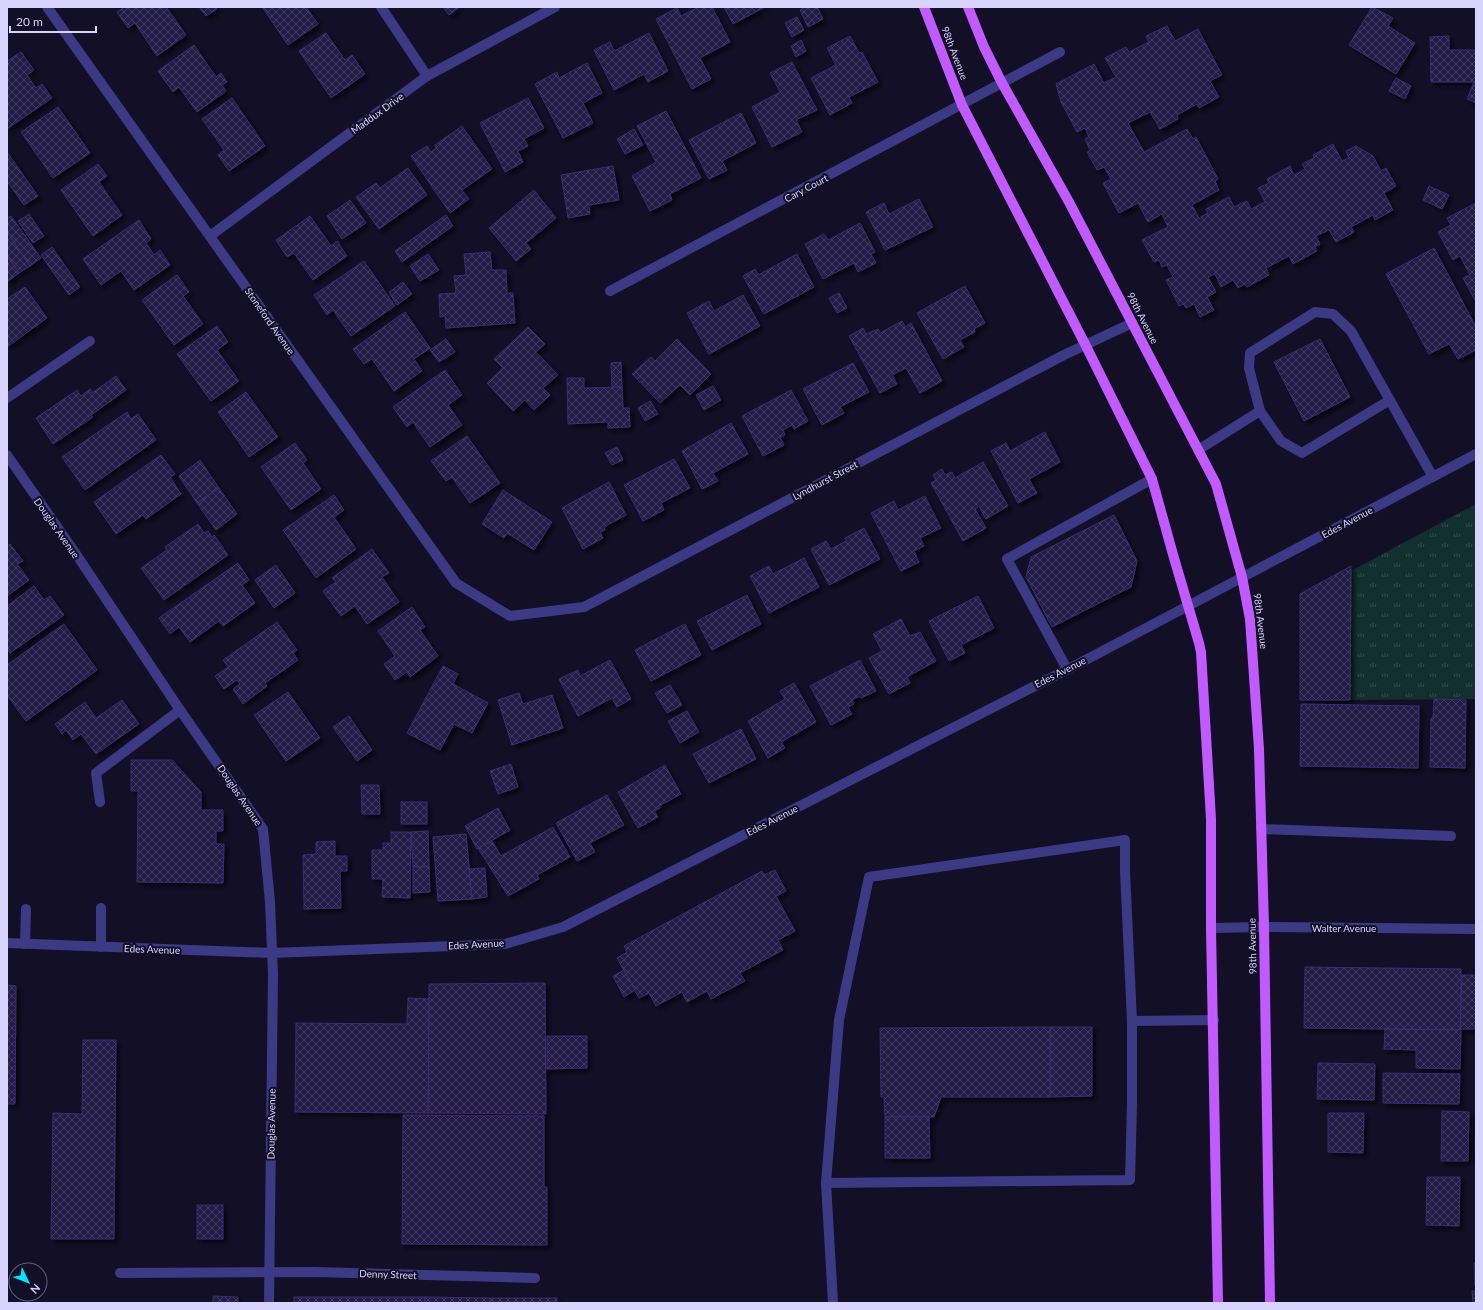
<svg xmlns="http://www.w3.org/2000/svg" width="1483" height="1310" font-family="Lato,sans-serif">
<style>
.grass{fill:url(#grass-tufts)}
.building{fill:url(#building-cross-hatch);stroke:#3b2d73;filter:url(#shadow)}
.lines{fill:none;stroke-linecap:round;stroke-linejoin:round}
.minor{stroke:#3d3a85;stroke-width:10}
.major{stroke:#c25bff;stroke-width:10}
.labels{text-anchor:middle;stroke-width:4;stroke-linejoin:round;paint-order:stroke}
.street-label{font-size:10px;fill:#d9d4ff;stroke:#130f26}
</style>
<defs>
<pattern id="grass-tufts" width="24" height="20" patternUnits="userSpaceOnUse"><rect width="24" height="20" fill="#12302f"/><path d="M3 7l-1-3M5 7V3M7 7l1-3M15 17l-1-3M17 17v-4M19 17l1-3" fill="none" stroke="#344d4e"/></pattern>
<pattern id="building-cross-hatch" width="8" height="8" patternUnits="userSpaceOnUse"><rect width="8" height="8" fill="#241b47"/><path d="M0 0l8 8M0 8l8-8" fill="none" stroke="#433b63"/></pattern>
<filter id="shadow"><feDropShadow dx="3.5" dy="3.5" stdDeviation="2" flood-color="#0009"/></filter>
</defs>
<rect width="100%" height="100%" fill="#130f26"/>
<polygon class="grass" points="1476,504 1476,699 1350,700 1351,571"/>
<g class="building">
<polygon points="124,7 166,7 186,35 157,56 135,23 128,28 117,12"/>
<polygon points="199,7 215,7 217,9 206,16"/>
<polygon points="262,7 306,7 318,24 288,45"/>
<polygon points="443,7 460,7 449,15"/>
<polygon points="699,7 712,7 730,42 700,58 711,79 692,89 656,19 677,8 681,16"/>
<polygon points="724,7 765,7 733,24"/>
<polygon points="805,7 817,7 823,19 808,27 800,10"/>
<polygon points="1372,7 1393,18 1388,26 1415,43 1396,74 1349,45"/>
<polygon points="797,17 804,30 792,37 785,23"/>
<polygon points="1167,26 1175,41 1198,29 1222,75 1210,81 1219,97 1199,108 1197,104 1177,115 1178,119 1160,129 1150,112 1128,123 1144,152 1187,129 1193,139 1196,137 1218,179 1215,181 1219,190 1192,205 1199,218 1208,213 1206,209 1229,197 1234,207 1247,201 1251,209 1265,202 1258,188 1269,183 1267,179 1290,166 1294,175 1305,169 1302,164 1314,158 1313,155 1333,144 1342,161 1349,158 1346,151 1356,146 1373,156 1381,171 1386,168 1396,186 1384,193 1393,210 1375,220 1373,215 1351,227 1354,232 1336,242 1329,230 1316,236 1320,244 1315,247 1317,251 1293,264 1289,256 1266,268 1269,275 1247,287 1245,284 1238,288 1233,280 1221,287 1215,274 1208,277 1216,292 1207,297 1214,310 1200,317 1194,304 1186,308 1184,304 1179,306 1166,280 1173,277 1167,265 1162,267 1159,260 1154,262 1142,240 1168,227 1162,214 1148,222 1138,203 1119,213 1103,183 1111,179 1104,167 1097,170 1087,152 1090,150 1085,139 1089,137 1085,128 1077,132 1061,102 1056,84 1094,64 1104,83 1116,77 1105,58 1126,47 1129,52 1149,42 1146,36"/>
<polygon points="326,33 345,60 352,55 365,74 331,98 299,51"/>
<polygon points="649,33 668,71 648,82 644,74 614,90 594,50 610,42 614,51"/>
<polygon points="850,36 859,53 862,52 878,82 849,97 852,103 830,115 811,78 836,65 827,48"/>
<polygon points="1449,36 1449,50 1476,50 1476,82 1431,82 1430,37"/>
<polygon points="801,40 806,51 796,57 791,46"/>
<polygon points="194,45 216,77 221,73 227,82 222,85 226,91 197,112 179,87 173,92 158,71"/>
<polygon points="21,52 34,70 27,75 36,88 42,84 52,98 7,129 7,61"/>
<polygon points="792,62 817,110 796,120 802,132 772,147 752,107 780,92 770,73"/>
<polygon points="587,63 602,93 583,103 593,123 563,138 535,84 557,72 559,78"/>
<polygon points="1396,78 1411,86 1405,99 1389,91"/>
<polygon points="1474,82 1476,83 1476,103 1467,99"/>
<polygon points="232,98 265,146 229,171 218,155 224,150 202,119"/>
<polygon points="528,98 544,128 524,139 528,146 518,151 523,162 505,172 480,123"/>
<polygon points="58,107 90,153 53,178 21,132"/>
<polygon points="666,111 701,178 670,194 672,200 650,211 632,176 656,162 637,126"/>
<polygon points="741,113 756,143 722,161 727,170 709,179 689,140"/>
<polygon points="462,126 492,169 462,190 469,199 450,213 411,156 427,146 431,152 436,148 435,145"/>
<polygon points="634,129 643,145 625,154 617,139"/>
<polygon points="7,152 38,196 24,205 7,181"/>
<polygon points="98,164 107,176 99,182 122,215 93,236 61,190"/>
<polygon points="613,166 619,200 589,205 590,214 568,218 561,175"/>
<polygon points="408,168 427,195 379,229 356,197 376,183 380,188"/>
<polygon points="1429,186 1449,195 1442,209 1423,200"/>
<polygon points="534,190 556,218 526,243 531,249 516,261 489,228"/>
<polygon points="919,199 933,227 885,250 866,212 884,203 889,214"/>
<polygon points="350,200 366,223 342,239 327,216"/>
<polygon points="1476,203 1476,302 1463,278 1470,275 1460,256 1453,260 1438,232 1451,225 1447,218"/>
<polygon points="29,214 44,236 33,243 18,221"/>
<polygon points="446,215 453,226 402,262 395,251"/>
<polygon points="11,216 41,258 30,266 7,232 7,218"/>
<polygon points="310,216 331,246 337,241 347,256 313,280 294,253 287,257 276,240"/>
<polygon points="139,220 151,239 146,243 154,255 160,250 170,265 134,290 121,271 101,285 83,259"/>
<polygon points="860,223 875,252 871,254 876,263 858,272 854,263 823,279 805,244 824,234 828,240"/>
<polygon points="7,232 30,266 19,273 7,255"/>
<polygon points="52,247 80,287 69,295 41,255"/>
<polygon points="1434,248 1476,327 1476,350 1458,359 1449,344 1429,354 1386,274"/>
<polygon points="490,252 492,270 506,270 507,293 513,293 515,323 446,328 445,316 440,317 439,294 456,293 454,276 466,275 464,254"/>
<polygon points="428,254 439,270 420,281 410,266"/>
<polygon points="797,254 814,287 764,314 743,276 755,269 758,275"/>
<polygon points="7,255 19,273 7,282"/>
<polygon points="364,261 395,306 351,336 333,310 327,315 314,295"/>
<polygon points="177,275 189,292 183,296 203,324 174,345 142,300"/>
<polygon points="403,282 412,294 397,305 389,292"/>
<polygon points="965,286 985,323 974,329 975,332 960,340 964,347 943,359 917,313"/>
<polygon points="25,287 47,318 7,347 7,299"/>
<polygon points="839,293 847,308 837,313 829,298"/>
<polygon points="743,295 760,326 709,354 687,313 709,301 714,311"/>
<polygon points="405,312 430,348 414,359 422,371 394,391 372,359 364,364 353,349"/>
<polygon points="902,321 905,327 911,323 942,381 920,393 906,368 892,375 897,384 880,393 849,336 863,328 866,334 878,329 880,333"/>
<polygon points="217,326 228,342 217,350 239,381 211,401 177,354"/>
<polygon points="528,327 545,344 536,352 558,375 543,388 550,395 534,410 525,400 513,411 487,383 503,368 494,359"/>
<polygon points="446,339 455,352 439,362 430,350"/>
<polygon points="677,339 711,374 690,395 680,385 660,403 632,374 651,357 655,361"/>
<polygon points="1320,339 1350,397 1304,421 1274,362"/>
<polygon points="621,362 622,387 612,388 611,363"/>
<polygon points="853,363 869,392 840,407 844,413 822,425 803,389"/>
<polygon points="445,370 462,395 448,405 462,425 430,447 413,422 407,427 393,407"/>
<polygon points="116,376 126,390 91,415 93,417 53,444 36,418 77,390 81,396 90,389 92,393"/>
<polygon points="567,378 584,378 584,388 622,387 623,408 629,408 630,427 608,428 608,422 568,424"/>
<polygon points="713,386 721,400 704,410 696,395"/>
<polygon points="791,390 808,421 794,429 792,425 783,430 785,435 780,437 784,445 763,456 742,416"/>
<polygon points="246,392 278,437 249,457 218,412"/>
<polygon points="650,401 658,414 645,421 638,408"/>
<polygon points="127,412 131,419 138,414 156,440 85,490 62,457"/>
<polygon points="731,423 748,454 713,473 718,481 702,489 682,451"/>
<polygon points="1045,432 1060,462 1029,479 1037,493 1018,503 991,451 1006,443 1010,451"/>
<polygon points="467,436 500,483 470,503 452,477 446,481 431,461"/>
<polygon points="295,443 307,460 303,463 321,489 291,510 261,467"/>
<polygon points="617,447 623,460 612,465 605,453"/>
<polygon points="161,455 175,474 170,477 181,494 146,519 143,515 116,534 94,502"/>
<polygon points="674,459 690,488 661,503 664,510 643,521 624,485"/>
<polygon points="200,460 219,488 197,503 179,476"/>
<polygon points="983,462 1008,506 986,519 979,506 975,509 986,528 963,541 931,483 936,480 933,475 942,469 945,475 952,472 955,478"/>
<polygon points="609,482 626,515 604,527 605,530 600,532 603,538 583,549 562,508"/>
<polygon points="219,488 237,514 216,530 197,503"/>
<polygon points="503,490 552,522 534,550 507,533 504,538 482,524"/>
<polygon points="334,495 344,510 334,517 356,549 316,578 283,530"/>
<polygon points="925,496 941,528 920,538 924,546 914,551 919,562 901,571 871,513 894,501 898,510"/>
<polygon points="1114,515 1137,561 1131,587 1052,627 1026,577 1031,557"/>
<polygon points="198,524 204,533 208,531 212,537 214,535 228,555 164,600 141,568 167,550 165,547"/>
<polygon points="864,528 880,559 829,585 811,549 826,541 831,549 846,541 845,538"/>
<polygon points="10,544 23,561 17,564 29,580 7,596 7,546"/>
<polygon points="372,549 389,573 382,577 399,602 367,624 355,606 341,616 323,591 336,582 332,578"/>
<polygon points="804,558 819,587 769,613 750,576 769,566 773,574"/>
<polygon points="238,563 249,580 242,585 255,603 223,626 219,621 190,642 179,627 170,634 159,618"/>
<polygon points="276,565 295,593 274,608 255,580"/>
<polygon points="1351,566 1350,700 1300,700 1300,594"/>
<polygon points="34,586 44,600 50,596 64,615 10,653 7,649 7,606"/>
<polygon points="747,595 761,624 712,650 697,621"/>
<polygon points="978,596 994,628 961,645 965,653 949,661 929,621"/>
<polygon points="412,607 425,627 420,630 438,656 410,677 407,672 395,680 384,664 395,656 378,631"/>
<polygon points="901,619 910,636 920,632 936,661 907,677 910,683 889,694 869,658 882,651 873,634"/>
<polygon points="277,622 297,650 293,653 298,660 265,683 267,686 243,704 233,689 240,684 237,680 224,689 215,676 228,667 223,660"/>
<polygon points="64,624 97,670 26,721 7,695 7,665"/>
<polygon points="685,624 701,655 651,681 635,650"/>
<polygon points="610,660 631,699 617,707 612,698 578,716 559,679 578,670 580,676"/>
<polygon points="860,660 876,691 861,698 860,696 852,700 854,704 848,707 852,714 831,725 810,686"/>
<polygon points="443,666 458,674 453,684 488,703 472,733 454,724 440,750 407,733"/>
<polygon points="794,683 816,722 781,742 785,748 768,758 748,721 785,699 780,691"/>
<polygon points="670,685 682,705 667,713 655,693"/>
<polygon points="288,692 320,738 286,761 254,715"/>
<polygon points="519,693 523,704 552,695 563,728 512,745 498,700"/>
<polygon points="1434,699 1466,700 1465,768 1430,767 1431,718 1433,718"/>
<polygon points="122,700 139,724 96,754 81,734 73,740 66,730 62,734 55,724 85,702 96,718"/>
<polygon points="1301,704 1419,706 1418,768 1300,766"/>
<polygon points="687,711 699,732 680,743 668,721"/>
<polygon points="349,716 372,750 357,761 333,727"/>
<polygon points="741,729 756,759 709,783 693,754"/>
<polygon points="131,760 172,760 201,792 201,810 223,810 223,831 216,831 216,844 224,844 223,883 137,882 138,791 131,791"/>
<polygon points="511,764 518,787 498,794 490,771"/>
<polygon points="665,765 681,794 659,806 660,808 654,811 658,817 638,828 618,792"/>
<polygon points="361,785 379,785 380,814 362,814"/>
<polygon points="607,795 624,825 590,843 595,852 577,861 556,823"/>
<rect x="401" y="802" width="26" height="22"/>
<polygon points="498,808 510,830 477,849 465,826"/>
<polygon points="553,827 570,857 537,875 539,879 508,896 478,848 492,841 501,856"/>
<polygon points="428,831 429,867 413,867 411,832"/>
<polygon points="391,832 411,832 410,898 382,897 383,879 372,879 372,850 383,850 383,843 391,843"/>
<polygon points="466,834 472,899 438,901 433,837"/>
<polygon points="335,841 335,856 347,856 347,871 340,871 341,908 304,909 303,855 316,854 316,842"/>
<polygon points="413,867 429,867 430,892 413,893"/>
<polygon points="485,868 487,897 472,899 469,869"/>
<polygon points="775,870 786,891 776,896 795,931 778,940 783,950 740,973 745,981 711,999 707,991 687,1002 682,992 656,1006 649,993 639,998 617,958 627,952 624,946 762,871 764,875"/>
<polygon points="1305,967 1461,969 1461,1030 1304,1028"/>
<polygon points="624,970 635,990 624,997 613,976"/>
<polygon points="1462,975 1476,975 1476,1029 1460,1029"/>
<polygon points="545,983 546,1114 428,1113 429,984"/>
<polygon points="7,985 16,986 15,1104 7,1104"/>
<polygon points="408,998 429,999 428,1113 295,1112 296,1023 407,1024"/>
<polygon points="1050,1027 1092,1027 1092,1096 1050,1097"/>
<polygon points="1050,1027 1050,1097 941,1097 934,1117 885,1117 884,1097 881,1097 880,1028"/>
<polygon points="1385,1029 1461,1030 1460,1069 1416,1068 1416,1050 1384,1049"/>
<polygon points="547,1036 587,1036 587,1068 547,1069"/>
<polygon points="83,1040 116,1040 114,1239 51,1239 53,1113 82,1114"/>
<polygon points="1318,1063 1375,1064 1374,1100 1317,1099"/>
<polygon points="1383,1073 1460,1074 1459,1104 1383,1103"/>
<polygon points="1442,1111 1469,1112 1468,1161 1441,1161"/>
<polygon points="1328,1113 1364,1113 1363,1153 1328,1152"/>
<polygon points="403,1115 544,1116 544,1187 547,1187 547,1245 402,1244"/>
<polygon points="885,1117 929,1117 930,1158 885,1158"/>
<polygon points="1427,1177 1460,1177 1459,1226 1426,1225"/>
<rect x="197" y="1205" width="26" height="34"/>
<polygon points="1474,1263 1476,1263 1476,1286 1475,1286"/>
<polygon points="1472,1291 1476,1291 1476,1303 1473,1303"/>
<polygon points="213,1296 238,1297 238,1303 213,1303"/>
<rect x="294" y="1297" width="131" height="6"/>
<polygon points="425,1297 490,1298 490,1303 425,1303"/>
<rect x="490" y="1298" width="67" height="5"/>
</g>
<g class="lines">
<g class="minor">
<polyline points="47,7 456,583 510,616 584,607 1064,355 1132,323"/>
<polyline points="381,7 427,76"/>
<polyline points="210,236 427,76 555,7"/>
<polyline points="610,291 1060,52"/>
<polyline points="7,398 90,341"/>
<polyline points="1390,400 1302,453 1281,441 1260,411 1249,368 1250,353 1315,312 1333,314 1351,331 1433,477"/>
<polyline points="1198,450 1260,411"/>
<polyline points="7,455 76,554 180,710 263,829 270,902 273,974 269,1303"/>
<polyline points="1067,669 1007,559 1152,479"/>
<polyline points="100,802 96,773 180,710"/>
<polyline points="1261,829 1451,836"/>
<polyline points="101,908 101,947"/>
<polyline points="1211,928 1264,927 1476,929"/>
<polyline points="7,943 272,953 505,944 563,927 1078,664 1476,454"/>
<polyline points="25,944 26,909"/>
<polyline points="1132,1021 1125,871 1125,840 869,877 839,1020 826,1183 1130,1180 1132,1104 1132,1021 1214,1020"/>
<polyline points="826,1183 833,1303"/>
<polyline points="120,1273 315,1272 535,1278"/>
</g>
<g class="major">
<polyline points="924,7 962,105 1085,344 1152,479 1174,558 1199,643 1201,652 1211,819 1211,928 1218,1303"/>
<polyline points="968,7 984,47 1002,83 1069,202 1216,484 1242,577 1250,619 1259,749 1264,927 1270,1303"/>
</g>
</g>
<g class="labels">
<g class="street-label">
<text transform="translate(955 53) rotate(69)" y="4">98th Avenue</text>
<text transform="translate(377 113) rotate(-36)" y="4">Maddux Drive</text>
<text transform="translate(806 188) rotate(-28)" y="4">Cary Court</text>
<text transform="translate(1143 318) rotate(63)" y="4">98th Avenue</text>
<text transform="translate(270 321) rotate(55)" y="4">Stoneford Avenue</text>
<text transform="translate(825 480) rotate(-28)" y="4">Lyndhurst Street</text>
<text transform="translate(1347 522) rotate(-28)" y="4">Edes Avenue</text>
<text transform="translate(57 528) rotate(55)" y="4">Douglas Avenue</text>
<text transform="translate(1261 621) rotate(83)" y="4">98th Avenue</text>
<text transform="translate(1060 672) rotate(-27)" y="4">Edes Avenue</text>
<text transform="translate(240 795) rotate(56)" y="4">Douglas Avenue</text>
<text transform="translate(772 820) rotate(-27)" y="4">Edes Avenue</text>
<text x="1344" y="932">Walter Avenue</text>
<text transform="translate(476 944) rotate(-3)" y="4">Edes Avenue</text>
<text transform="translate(1252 946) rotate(-91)" y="4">98th Avenue</text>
<text transform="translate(152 949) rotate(2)" y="4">Edes Avenue</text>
<text transform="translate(271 1124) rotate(-89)" y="4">Douglas Avenue</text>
<text transform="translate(388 1274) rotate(2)" y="4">Denny Street</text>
</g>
</g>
<rect width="1483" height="1310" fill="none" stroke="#d9d4ff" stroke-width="16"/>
<g transform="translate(28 1282) rotate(133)"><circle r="19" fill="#130f26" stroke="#625e7d"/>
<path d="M0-3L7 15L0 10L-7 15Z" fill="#00e5ff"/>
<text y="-6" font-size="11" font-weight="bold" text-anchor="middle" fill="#d9d4ff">N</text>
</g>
<path d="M10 26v6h86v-6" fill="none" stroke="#d9d4ff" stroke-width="2"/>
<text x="16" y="26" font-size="12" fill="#d9d4ff" stroke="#130f26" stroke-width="3" paint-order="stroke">20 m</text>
</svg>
